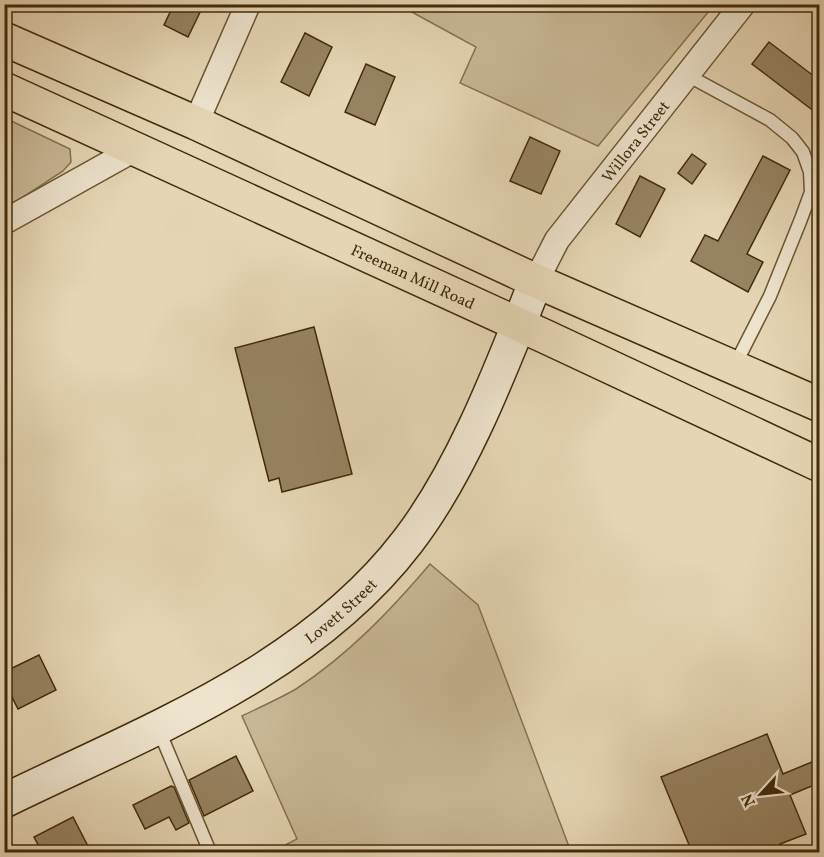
<svg xmlns="http://www.w3.org/2000/svg" width="824" height="857" font-family="Vollkorn,serif">
<style>
.green{fill:#c9b897;stroke:#867250;stroke-width:1.5}
.building{fill:#978362;stroke:#422b0a;stroke-width:1.5}
.lines{fill:none;stroke-linecap:round;stroke-linejoin:round}
.lane-casing{stroke:#6b5634;stroke-width:15}
.street-casing{stroke:#6b5634;stroke-width:27}
.secondary-casing{stroke:#422b0a;stroke-width:36}
.primary-casing{stroke:#422b0a;stroke-width:36}
.lane{stroke:#eee4ce;stroke-width:12}
.street{stroke:#eee4ce;stroke-width:24}
.secondary{stroke:#eee4ce;stroke-width:33}
.primary{stroke:#e5d5b4;stroke-width:33}
.labels{text-anchor:middle;stroke-width:4.5;stroke-linejoin:round;paint-order:stroke}
.street-label{font-size:16px;fill:#422b0a;stroke:#eee4ce}
</style>
<rect width="100%" height="100%" fill="#e5d5b4"/>
<filter id="stains"><feTurbulence type="fractalNoise" baseFrequency=".00333" numOctaves="4"/><feColorMatrix values="0 0 0 0 .2 0 0 0 0 .09 0 0 0 0 .02 0 0 0 .5 -.17"/></filter>
<radialGradient id="worn" r=".72"><stop offset=".6" stop-color="#630" stop-opacity="0"/><stop offset="1" stop-color="#630" stop-opacity=".3"/></radialGradient>
<g class="green">
<polygon points="399,5 714,4 714,5 598,146 460,83 476,47"/>
<polygon points="5,118 70,149 71,162 63,171 5,209"/>
<path d="M430,564L478,605L571,852H272L297,839L242,716C260,707 279,699 296,689C348,655 390,611 430,564Z"/>
</g>
<g class="building">
<polygon points="174,4 204,4 188,37 164,25"/>
<polygon points="305,33 332,47 309,96 281,82"/>
<polygon points="769,42 819,80 819,115 752,64"/>
<polygon points="366,64 395,77 375,125 345,112"/>
<polygon points="530,137 560,151 541,194 510,181"/>
<polygon points="692,154 706,164 692,184 678,173"/>
<polygon points="763,156 790,170 747,254 763,262 748,292 691,261 705,235 718,241"/>
<polygon points="640,176 665,189 640,237 616,224"/>
<polygon points="314,327 352,474 282,492 279,478 269,481 235,348"/>
<polygon points="39,655 56,690 18,709 4,681 4,672"/>
<polygon points="767,734 783,774 819,759 819,783 790,795 806,834 780,844 784,852 692,852 661,777"/>
<polygon points="236,756 253,791 204,816 189,780"/>
<polygon points="171,786 174,787 189,823 176,830 169,817 145,829 133,805"/>
<polygon points="73,817 91,852 42,852 34,837"/>
</g>
<g class="lines">
<defs>
<g id="lane">
<polyline points="687,75 770,120 792,138 803,152 810,172 811,192 801,219 770,296 735,365"/>
<polyline points="158,728 210,852"/>
</g>
<g id="street">
<polyline points="196,123 248,4"/>
<polyline points="4,222 135,149"/>
<path id="s1" d="M536,281L557,240L743,4"/>
</g>
<g id="secondary">
<path id="s2" d="M4,801C147,731 309,671 408,541C464,468 502,366 536,281"/>
</g>
<g id="primary">
<polyline points="4,39 196,123 536,281 820,405"/>
<path id="s3" d="M4,89L544,336L820,465"/>
</g>
</defs>
<use href="#lane" class="lane-casing"/>
<use href="#street" class="street-casing"/>
<use href="#secondary" class="secondary-casing"/>
<use href="#primary" class="primary-casing"/>
<use href="#lane" class="lane"/>
<use href="#street" class="street"/>
<use href="#secondary" class="secondary"/>
<use href="#primary" class="primary"/>
</g>
<g class="labels">
<g class="street-label">
<text dy="6" stroke="none"><textPath href="#s1" startOffset="172">Willora Street</textPath></text>
<text dy="6" stroke="none"><textPath href="#s3" startOffset="450">Freeman Mill Road</textPath></text>
<text dy="6" stroke="none"><textPath href="#s2" startOffset="388">Lovett Street</textPath></text>
</g>
</g>
<rect width="824" height="857" fill="none" stroke="#e5d5b4" stroke-width="24"/>
<rect x="6" y="6" width="812" height="845" fill="none" stroke="#422b0a" stroke-width="3"/>
<rect x="12" y="12" width="800" height="833" fill="none" stroke="#422b0a" stroke-width="1.5"/>
<g transform="translate(761 794) rotate(243)" stroke="#eee4ce" stroke-width="4.5" paint-order="stroke">
<path d="M0-4.5L10 22L0 15L-10 22Z" fill="#422b0a"/>
<text y="-9" font-size="16" font-weight="bold" text-anchor="middle" fill="#422b0a">N</text>
</g>
<rect width="100%" height="100%" filter="url(#stains)"/>
<rect width="100%" height="100%" fill="url(#worn)"/>
</svg>
